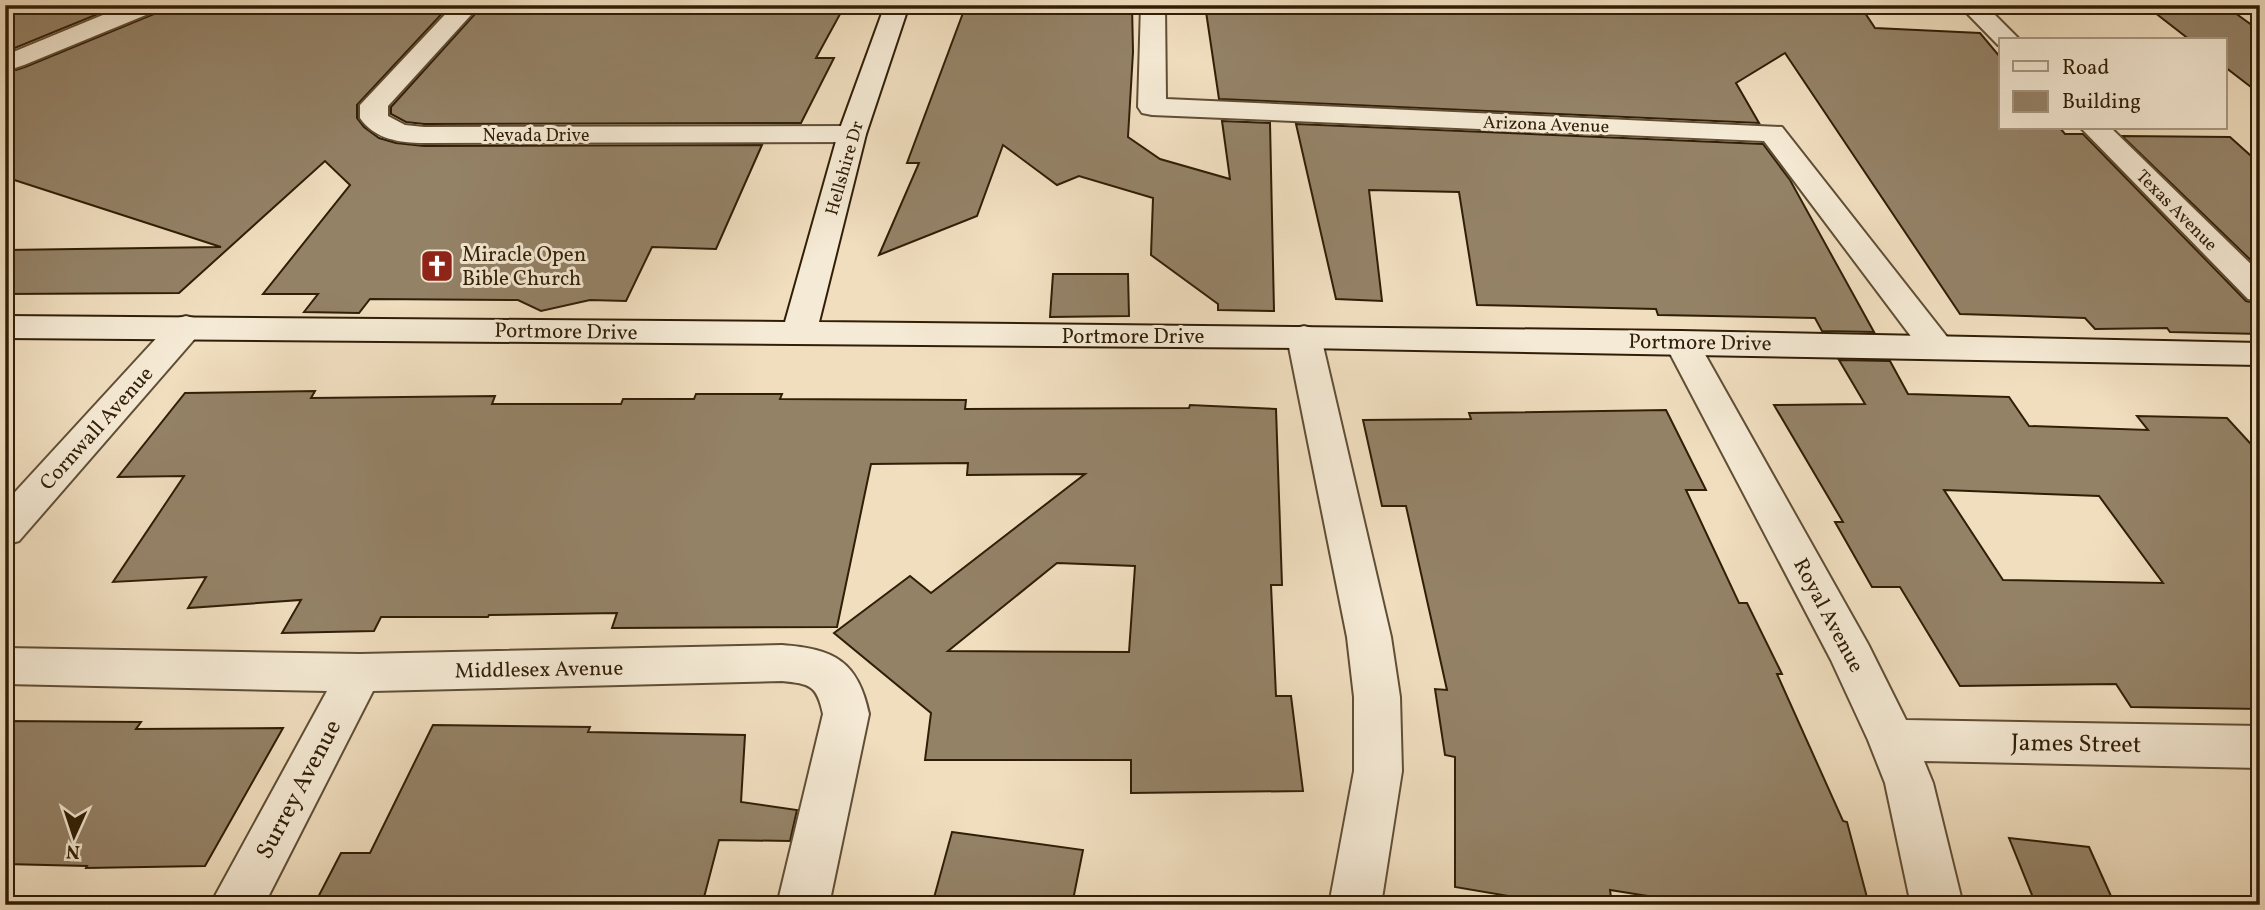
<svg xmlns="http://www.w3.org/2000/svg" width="2265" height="910" font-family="Vollkorn,serif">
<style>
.building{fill:#948267;stroke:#301e07;stroke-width:2;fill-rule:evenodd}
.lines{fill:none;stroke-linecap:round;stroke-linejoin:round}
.street-casing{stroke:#604e35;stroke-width:4}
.secondary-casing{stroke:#301e07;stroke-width:4}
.street{fill:#f5ead5;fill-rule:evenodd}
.secondary{fill:#f5ead5;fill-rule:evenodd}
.labels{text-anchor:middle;stroke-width:6;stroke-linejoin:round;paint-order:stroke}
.far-street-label{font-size:18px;fill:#301e07;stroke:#f5ead5}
.poi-label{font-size:21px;fill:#301e07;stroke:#f5ead5;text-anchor:start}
.street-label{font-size:21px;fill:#301e07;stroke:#f5ead5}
.near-street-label{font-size:24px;fill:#301e07;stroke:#f5ead5}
</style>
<rect width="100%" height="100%" fill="#f0debf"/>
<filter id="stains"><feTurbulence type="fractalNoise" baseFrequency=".00286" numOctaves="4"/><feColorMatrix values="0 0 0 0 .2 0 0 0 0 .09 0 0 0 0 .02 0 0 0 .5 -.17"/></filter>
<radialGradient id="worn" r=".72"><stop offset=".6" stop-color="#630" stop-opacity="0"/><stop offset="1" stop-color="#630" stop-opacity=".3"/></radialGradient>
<g class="building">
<polygon points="5,5 120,5 5,52"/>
<polygon points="163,5 450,5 357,105 357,118 364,127 379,138 396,143 424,146 762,145 716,249 652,247 626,301 590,300 541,311 518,300 370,299 359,313 304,312 318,294 263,294 350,185 325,161 179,293 5,294 5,250 221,247 5,177 5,68 16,70 25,67 159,12"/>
<polygon points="483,5 845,5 816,58 834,58 801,123 424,124 406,122 391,114 391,107"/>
<polygon points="966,5 1132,5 1133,52 1128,137 1160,159 1230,179 1222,121 1270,123 1274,311 1218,310 1218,304 1151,255 1153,198 1079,176 1057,185 1003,145 977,216 879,255 919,163 907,163"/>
<polygon points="1205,5 1546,5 1855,10 1851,13 1865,13 1875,28 1980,33 2001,58 2001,128 2060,128 2065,134 2083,134 2246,301 2260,304 2260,334 2170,332 2167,328 2095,329 2085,318 1960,314 1785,53 1736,83 1759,123 1219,99"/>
<polygon points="2145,5 2224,5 2260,31 2260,94 2225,67 2225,40 2190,40"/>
<polygon points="1296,124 1763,144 1790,180 1874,332 1822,331 1815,318 1658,315 1656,309 1477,305 1459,192 1369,190 1382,301 1336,299"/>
<polygon points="2122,136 2230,137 2260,164 2260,269"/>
<polygon points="1053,274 1128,274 1129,316 1050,317"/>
<path d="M1839,360L1890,361L1908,394L2009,397L2029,426L2148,430L2137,416L2227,418L2260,454V709L2131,707L2116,684L1960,686L1900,587H1872L1835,522H1843L1774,405L1865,404ZM1944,490L2099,496L2163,583L2003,580Z"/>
<path d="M315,391L311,398L495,396L492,404H621L623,399H694L696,394H782L780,399L966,400L965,409L1189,408L1190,405L1276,409L1282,585H1271L1276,696H1291L1303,791L1131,793V760H925L931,713L834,633L910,576L931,593L1085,474L967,475L968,463L871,464L837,627L612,628L617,613L489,615L488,617H381L374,631L282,633L301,600L188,608L206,577L113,582L184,476L118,477L185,393ZM1057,563L1135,566L1129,652L948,651Z"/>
<polygon points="1666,410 1706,490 1686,490 1739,603 1747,603 1782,674 1777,674 1843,821 1847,822 1869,905 1704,905 1610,890 1612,905 1562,905 1455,887 1455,757 1445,755 1435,689 1447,690 1406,506 1382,506 1363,420 1471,419 1469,413"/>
<polygon points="5,721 141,722 136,729 283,728 205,866 86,868 87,866 5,864"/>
<polygon points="433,725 590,727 588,732 745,735 741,802 797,810 790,841 719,840 702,905 314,905 341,853 370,853"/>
<polygon points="952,832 1083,850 1072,905 932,905"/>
<polygon points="2009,838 2089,847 2115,905 2036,905"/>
</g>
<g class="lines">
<defs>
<g id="street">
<polygon points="127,5 161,5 158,10 24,65 15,68 5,65 6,55"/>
<path d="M454,5H480L388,106V116L405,125L424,127L852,126L862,128L866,134L862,140L852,142L424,143C400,143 374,139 360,118V105Z"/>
<polygon points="1141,5 1165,5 1166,99 1782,127 1955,347 1949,355 1937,358 1925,355 1764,141 1152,115 1142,113 1138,107"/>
<polygon points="1959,5 1985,5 2020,40 2001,40 2001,46 1998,45"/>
<polygon points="2081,128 2111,128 2260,273 2260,302 2248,299"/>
<polygon points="186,316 198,319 203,327 198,335 19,541 5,545 5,503 174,319"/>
<polygon points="1304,326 1316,329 1321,337 1391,637 1400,697 1402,771 1381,905 1329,905 1354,771 1354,697 1347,637 1287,337 1292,329"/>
<polygon points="1681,331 1693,334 1698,342 1868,644 1906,720 2260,726 2260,768 1924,761 1933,783 1963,905 1911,905 1885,783 1868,740 1831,660 1664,342 1669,334"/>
<path d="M782,645C834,649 858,661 869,714L829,905H777L823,714C817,685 810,684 782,681L373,691L264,905H210L327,691L5,684V648L360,654Z"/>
</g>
<polygon id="secondary" points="885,5 909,5 866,134 819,322 1681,331 2260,343 2260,365 1304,348 5,338 5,316 785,322 838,134"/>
</defs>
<use href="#street" class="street-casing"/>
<use href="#secondary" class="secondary-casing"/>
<use href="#street" class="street"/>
<use href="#secondary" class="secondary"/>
</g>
<defs>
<symbol id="church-square" viewBox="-11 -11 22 22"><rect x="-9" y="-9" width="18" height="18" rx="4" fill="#8f2418" stroke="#f5ead5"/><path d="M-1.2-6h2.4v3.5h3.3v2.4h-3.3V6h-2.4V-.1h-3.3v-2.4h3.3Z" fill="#fff"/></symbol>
</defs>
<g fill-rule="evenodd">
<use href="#church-square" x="418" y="247" width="38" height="38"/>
</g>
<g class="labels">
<g class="far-street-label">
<text transform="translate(1546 124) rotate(2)" y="6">Arizona Avenue</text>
<text x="536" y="141">Nevada Drive</text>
<text transform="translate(844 168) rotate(-74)" y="6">Hellshire Dr</text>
<text transform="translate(2177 210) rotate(45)" y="6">Texas Avenue</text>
</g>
<g class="poi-label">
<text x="462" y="261">Miracle Open<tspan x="462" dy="24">Bible Church</tspan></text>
</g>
<g class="street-label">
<text transform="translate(566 331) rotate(1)" y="7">Portmore Drive</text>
<text x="1133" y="343">Portmore Drive</text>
<text transform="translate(1700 342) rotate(1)" y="7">Portmore Drive</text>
<text transform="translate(96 428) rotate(-48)" y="7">Cornwall Avenue</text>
<text transform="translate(1829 615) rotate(62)" y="7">Royal Avenue</text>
<text transform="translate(539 669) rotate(-1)" y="7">Middlesex Avenue</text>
</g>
<g class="near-street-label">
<text transform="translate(2076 743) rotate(1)" y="8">James Street</text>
<text transform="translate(298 789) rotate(-62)" y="8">Surrey Avenue</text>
</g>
</g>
<rect width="2265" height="910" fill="none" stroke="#f0debf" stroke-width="28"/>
<rect x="7" y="7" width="2251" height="896" fill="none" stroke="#301e07" stroke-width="3.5"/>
<rect x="14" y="14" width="2237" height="882" fill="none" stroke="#301e07" stroke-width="2"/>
<rect x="1999" y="38" width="228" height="91" fill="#f5ead5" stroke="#a69883" stroke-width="2"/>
<rect x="2013" y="61" width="35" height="10" fill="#f5ead5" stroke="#a69883" stroke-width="2"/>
<text x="2062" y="74" font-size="21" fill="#301e07">Road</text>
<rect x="2013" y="91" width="35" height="21" fill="#948267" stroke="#a69883" stroke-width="2"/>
<text x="2062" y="108" font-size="21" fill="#301e07">Building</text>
<g transform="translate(74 836) rotate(183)" stroke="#f5ead5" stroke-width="5" paint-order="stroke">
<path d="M0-5L12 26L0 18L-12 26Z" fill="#301e07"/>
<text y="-10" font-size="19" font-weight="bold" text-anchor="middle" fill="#301e07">N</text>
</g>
<rect width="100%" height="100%" filter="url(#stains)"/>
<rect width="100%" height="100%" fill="url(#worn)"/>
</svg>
